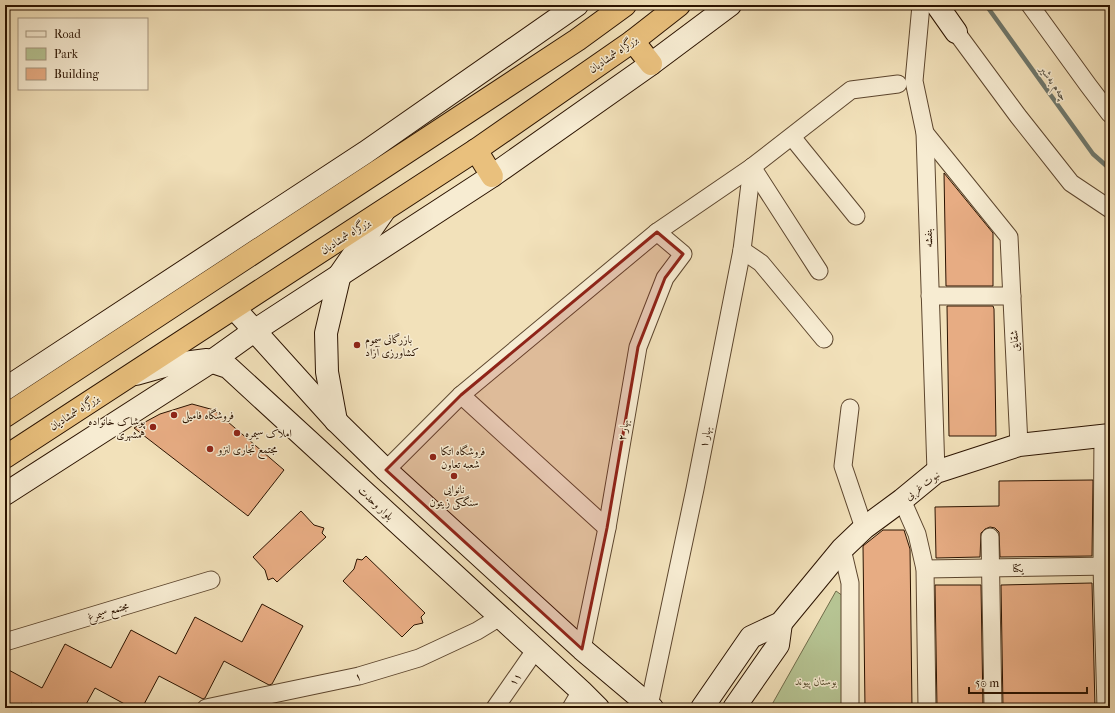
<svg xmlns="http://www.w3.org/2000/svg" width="1115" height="713" font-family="'IM FELL French Canon',Amiri,serif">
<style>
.green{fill:#b6c493;stroke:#706c4a}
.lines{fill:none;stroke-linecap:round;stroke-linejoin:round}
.stream{stroke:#6f786d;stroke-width:4.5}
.building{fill:#e7ac83;stroke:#2b1300}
.street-casing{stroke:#5d462e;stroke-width:19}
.secondary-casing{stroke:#2b1300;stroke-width:24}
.highway-casing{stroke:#2b1300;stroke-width:24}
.street{stroke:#f7ecd2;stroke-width:17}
.secondary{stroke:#f7ecd2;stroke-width:22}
.highway{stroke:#e9c07d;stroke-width:22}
.marked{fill:#8f2418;fill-opacity:0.2;stroke:#8f2418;stroke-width:3;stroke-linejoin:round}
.poi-dot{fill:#8f2418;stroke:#f7ecd2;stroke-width:1.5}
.labels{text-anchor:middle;stroke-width:3;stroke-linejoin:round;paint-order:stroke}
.street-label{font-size:11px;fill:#2b1300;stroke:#f7ecd2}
.poi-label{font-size:11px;fill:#2b1300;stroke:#f7ecd2;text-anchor:start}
.park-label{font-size:11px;font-style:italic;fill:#5c5133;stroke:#f7ecd2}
.water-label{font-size:12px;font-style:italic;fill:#534e40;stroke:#f7ecd2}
</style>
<rect width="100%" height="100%" fill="#f2e1ba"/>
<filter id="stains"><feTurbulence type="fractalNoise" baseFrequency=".005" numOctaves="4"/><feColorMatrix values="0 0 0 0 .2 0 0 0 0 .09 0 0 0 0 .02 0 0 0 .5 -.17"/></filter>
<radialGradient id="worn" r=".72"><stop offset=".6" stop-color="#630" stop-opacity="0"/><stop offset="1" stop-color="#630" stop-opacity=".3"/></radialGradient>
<polygon class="green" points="836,591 843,596 843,708 770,708"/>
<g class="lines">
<polyline class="stream" points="986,5 1093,154 1110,169"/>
</g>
<g class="building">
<polygon points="944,173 993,233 993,286 946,286"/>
<polygon points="947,306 993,306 994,309 996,436 949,436"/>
<polygon points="192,404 214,410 284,470 248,516 134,428 160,414"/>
<polygon points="1093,480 1092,556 1000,557 999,532 995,528 990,527 985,529 981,533 980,557 936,558 935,507 999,506 999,481"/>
<polygon points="301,511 314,525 324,528 322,533 326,537 277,582 273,578 268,580 265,570 253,557"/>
<polygon points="883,530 904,530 910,549 912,708 865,708 863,546"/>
<polygon points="366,556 425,613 421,617 423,623 414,625 402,637 343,581 354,569 357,559 362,560"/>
<polygon points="1092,583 1095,708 1003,708 1001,585"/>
<polygon points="935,585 981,585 983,708 937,708"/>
<polygon points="262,604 303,626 272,684 269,685 224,661 205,698 203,699 159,676 142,708 132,708 95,688 84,708 39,708 31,703 28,708 5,708 5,668 42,688 65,644 111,668 131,630 176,654 195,617 242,642"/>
</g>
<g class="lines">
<defs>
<g id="street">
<polyline points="921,5 914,81 925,133 936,472"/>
<polyline points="1030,5 1088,85 1110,114"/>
<polyline points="956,32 1018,116 1071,183 1110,209"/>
<polyline points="925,133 1009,237 1019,445"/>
<polyline points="792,137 856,216"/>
<polyline points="752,167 819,271"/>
<polyline points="742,250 761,263 824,339"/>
<polyline points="930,296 1012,296"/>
<polyline points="461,395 607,528"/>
<polyline points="850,408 843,466 864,528"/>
<polyline points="1103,436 1102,566 1106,708"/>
<polyline points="386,470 461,395 657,232 752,167 851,90 898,84"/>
<polyline points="902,500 917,534 925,569 927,708"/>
<polyline points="990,537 993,708"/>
<polyline points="842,549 850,583 850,708"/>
<polyline points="925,569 1110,566"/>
<polyline points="5,642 211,580"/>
<polyline points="582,649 607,528 638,347 665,278 683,254 657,232"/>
<polyline points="649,706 695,489 742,250 752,167"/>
<polyline points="206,708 359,676 419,658 477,631 500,617"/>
<polyline points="495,708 536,649"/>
<polyline points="571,708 581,691"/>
</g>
<g id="secondary">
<polyline points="937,5 956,32"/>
<polyline points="234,308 336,421 386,470 582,649 652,708"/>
<polyline points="136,374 168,365 207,360 228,367 581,691 598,708"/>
<polyline points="5,389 366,152 577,5"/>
<polyline points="336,421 327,372 326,333 340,274 384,211"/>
<polyline points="5,494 212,361 254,331 492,176 651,64 730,5"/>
<polyline points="702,708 751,637 781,623 842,549 864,528 902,500 936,472 1019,445 1110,435"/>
<polyline points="734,708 778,645 781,623"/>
</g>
<g id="highway">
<polyline points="633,41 651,64"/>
<polyline points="476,150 492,176"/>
<polyline points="5,416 577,40 625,5"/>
<polyline points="5,457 476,150 633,41 679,5"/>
</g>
</defs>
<use href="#street" class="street-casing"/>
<use href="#secondary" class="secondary-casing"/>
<use href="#highway" class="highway-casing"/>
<use href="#street" class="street"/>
<use href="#secondary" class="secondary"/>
<use href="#highway" class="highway"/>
</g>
<path class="marked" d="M657,232L683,254L665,278L638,347L607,528L582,649L386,470L461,395Z"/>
<g class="poi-dot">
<circle cx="357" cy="345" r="4"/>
<circle cx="174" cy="415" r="4"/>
<circle cx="153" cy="427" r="4"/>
<circle cx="237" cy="433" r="4"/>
<circle cx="210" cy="449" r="4"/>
<circle cx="433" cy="457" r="4"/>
<circle cx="454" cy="476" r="4"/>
</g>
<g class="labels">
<g class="street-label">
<text transform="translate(613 54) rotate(-35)" y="4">بزرگراه شمشادیان</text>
<text transform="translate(345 236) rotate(-33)" y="4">بزرگراه شمشادیان</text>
<text transform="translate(928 238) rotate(-92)" y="4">بنفشه</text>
<text transform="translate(1014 341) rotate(-93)" y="4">شقایق</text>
<text transform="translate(74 412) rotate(-33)" y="4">بزرگراه شمشادیان</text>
<text transform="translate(623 430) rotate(-80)" y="4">بهار ۲</text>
<text transform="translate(705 437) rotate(-79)" y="4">بهار ۱</text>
<text transform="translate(922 485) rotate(-37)" y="4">نبوت غربی</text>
<text transform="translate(376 503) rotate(43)" y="4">بلوار وحدت</text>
<text transform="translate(1018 568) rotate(-1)" y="4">یکتا</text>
<text transform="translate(108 611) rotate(-17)" y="4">مجتمع سیمرغ</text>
<text transform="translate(358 676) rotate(-14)" y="4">۱</text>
<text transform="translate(515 679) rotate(-55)" y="4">۱۱</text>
</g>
<g class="poi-label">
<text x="365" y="343">بازرگانی سموم<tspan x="365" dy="13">کشاورزی آزاد</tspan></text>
<text x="182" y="419">فروشگاه فامیلی</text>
<text x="145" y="425" text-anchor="end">پوشاک خانواده<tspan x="145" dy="13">همشهری</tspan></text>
<text x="245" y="437">املاک سیمره</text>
<text x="218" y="453">مجتمع تجاری لنزو</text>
<text x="441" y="455">فروشگاه اتکا<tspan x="441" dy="13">شعبه تعاون</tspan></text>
<text x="454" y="493" text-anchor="middle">نانوایی<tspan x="454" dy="13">سنگکی زیتون</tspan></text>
</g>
<g class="park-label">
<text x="816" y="685">بوستان پیوند</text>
</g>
<g class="water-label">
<text transform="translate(1054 83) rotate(55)" y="4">چەم بەشیر</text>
</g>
</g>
<rect width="1115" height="713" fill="none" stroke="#f2e1ba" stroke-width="20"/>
<rect x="6" y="6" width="1103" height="701" fill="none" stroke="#2b1300" stroke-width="2"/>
<rect x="10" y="10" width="1095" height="693" fill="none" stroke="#2b1300"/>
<rect x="18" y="18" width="130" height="72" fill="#f7ecd2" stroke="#a5957e"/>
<rect x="26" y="31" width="20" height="6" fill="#f7ecd2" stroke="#a5957e"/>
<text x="54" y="38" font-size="12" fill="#2b1300">Road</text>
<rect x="26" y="48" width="20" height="12" fill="#b6c493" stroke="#a5957e"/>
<text x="54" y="58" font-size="12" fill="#2b1300">Park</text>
<rect x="26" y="68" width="20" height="12" fill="#e7ac83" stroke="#a5957e"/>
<text x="54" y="78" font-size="12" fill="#2b1300">Building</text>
<path d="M969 687v6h118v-6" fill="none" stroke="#2b1300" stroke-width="2"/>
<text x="975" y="687" font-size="12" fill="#2b1300" stroke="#f7ecd2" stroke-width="3" paint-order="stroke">50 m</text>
<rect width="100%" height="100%" filter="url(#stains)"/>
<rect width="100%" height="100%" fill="url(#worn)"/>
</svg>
